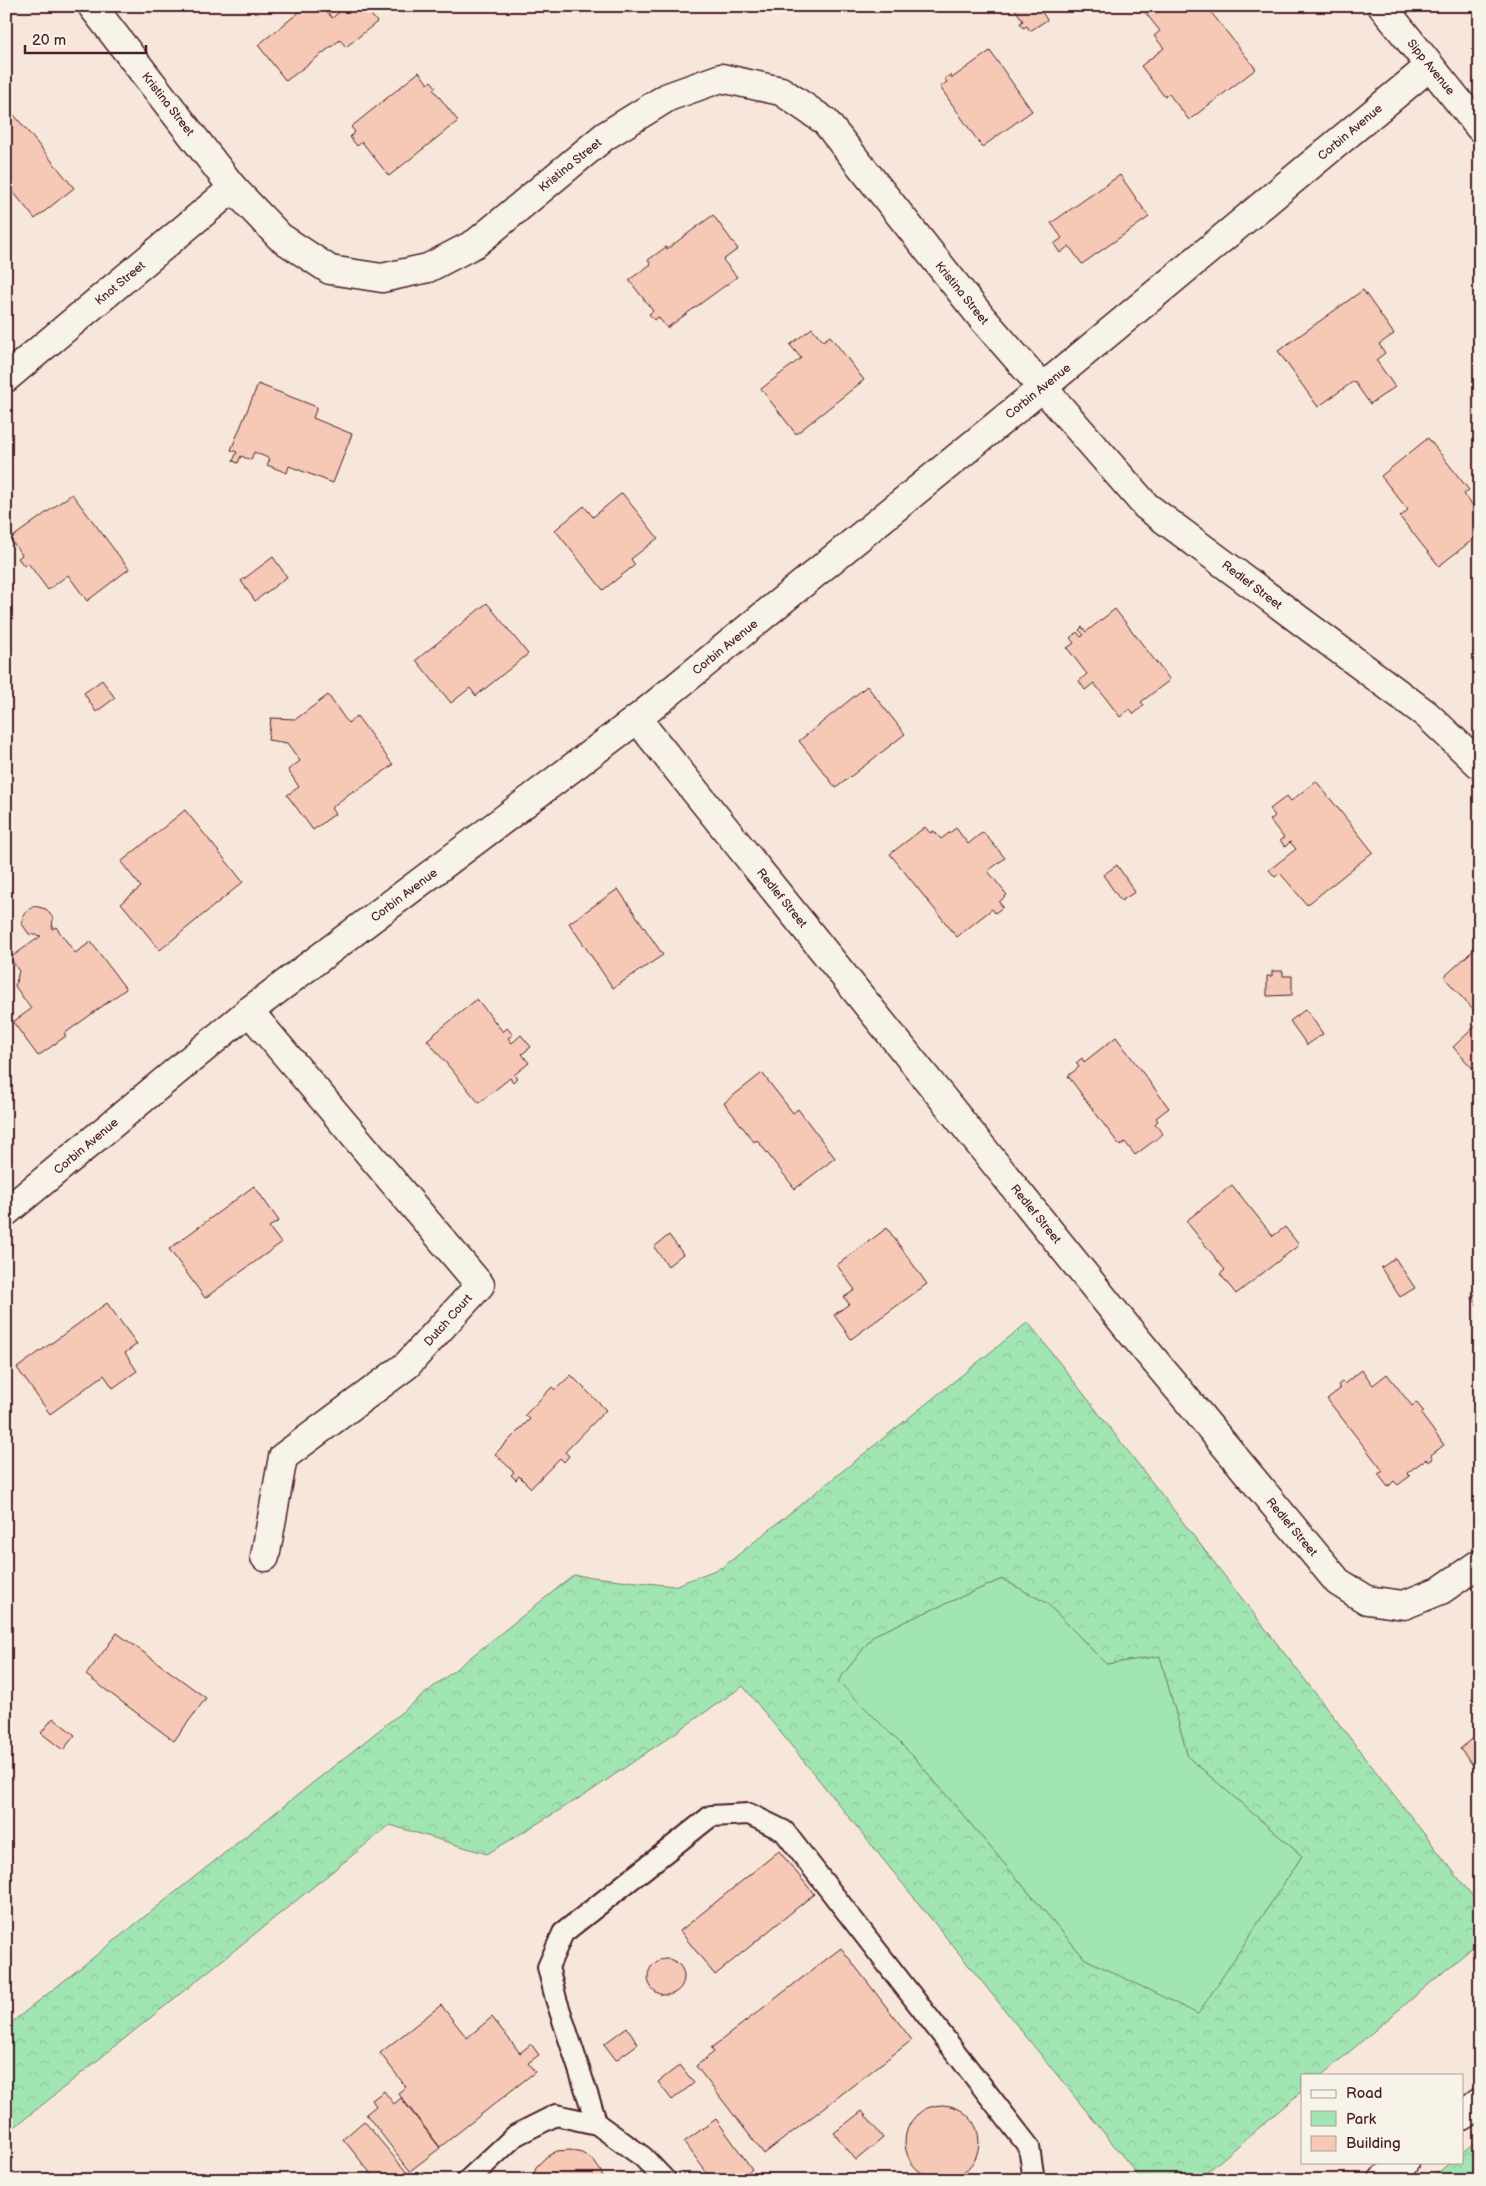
<svg xmlns="http://www.w3.org/2000/svg" width="1486" height="2186" font-family="'Balsamiq Sans',sans-serif">
<style>
.green{fill:#a1e6b2;stroke:#76826e}
.forest{fill:url(#forest-crowns);stroke:#76826e;fill-rule:evenodd}
.building{fill:#f5c9b6;stroke:#4a1f2b}
.lines{fill:none;stroke-linecap:round;stroke-linejoin:round}
.service-casing{stroke:#4a1f2b;stroke-width:24}
.minor-casing{stroke:#4a1f2b;stroke-width:31}
.tertiary-casing{stroke:#4a1f2b;stroke-width:31}
.secondary-casing{stroke:#4a1f2b;stroke-width:31}
.service{stroke:#f7f3e8;stroke-width:20}
.minor{stroke:#f7f3e8;stroke-width:28}
.tertiary{stroke:#f7f3e8;stroke-width:28}
.secondary{stroke:#f7f3e8;stroke-width:28}
.labels{text-anchor:middle;stroke-width:5;stroke-linejoin:round;paint-order:stroke}
.street-label{font-size:12px;fill:#4a1f2b;stroke:#f7f3e8}
</style>
<defs>
<pattern id="forest-crowns" width="20" height="18" patternUnits="userSpaceOnUse" patternTransform="scale(1.25)"><rect width="20" height="18" fill="#a1e6b2"/><path d="M2 6a3 3 0 1 1 6 0M12 15a3 3 0 1 1 6 0" fill="none" stroke="#8cc599"/></pattern>
</defs>
<rect width="100%" height="100%" fill="#f7e7da"/>
<filter id="ink" filterUnits="userSpaceOnUse"><feTurbulence type="fractalNoise" baseFrequency=".02" numOctaves="2"/><feDisplacementMap in="SourceGraphic" scale="10" xChannelSelector="R" yChannelSelector="G"/><feConvolveMatrix kernelMatrix="1 2 1 2 8 2 1 2 1" color-interpolation-filters="sRGB"/></filter>
<g filter="url(#ink)">
<polygon class="green" points="1002,1579 1047,1603 1106,1664 1160,1656 1188,1757 1302,1856 1198,2015 1085,1959 913,1756 838,1681 874,1635"/>
<g class="forest">
<path d="M1028,1322L1480,1906V1941L1322,2075H1302V2091L1198,2180H1142L743,1686L591,1791L487,1854L390,1825L6,2134V2027L574,1575L674,1586L723,1567ZM1002,1579L1047,1603L1106,1664L1160,1656L1188,1757L1302,1856L1198,2014L1085,1959L913,1756L838,1681L874,1635Z"/>
<polygon points="1480,2139 1480,2180 1429,2180 1451,2162 1462,2162 1462,2153"/>
</g>
<g class="building">
<polygon points="307,6 323,6 332,18 347,6 364,6 377,22 346,47 340,40 286,81 258,45"/>
<polygon points="1013,6 1038,6 1047,20 1030,31 1027,26 1023,28 1020,23 1023,21"/>
<polygon points="1140,6 1206,6 1256,69 1189,120 1169,94 1164,96 1141,66 1164,48 1154,36 1160,31"/>
<polygon points="990,51 1032,111 982,147 940,87 947,82 944,79 950,75 952,78"/>
<polygon points="419,72 428,84 431,81 436,87 433,89 458,121 389,176 362,142 357,146 350,137 355,132 351,127"/>
<polygon points="6,105 74,188 35,219 11,189 6,193"/>
<polygon points="1120,175 1149,217 1082,264 1069,246 1060,253 1054,244 1062,238 1051,223"/>
<polygon points="713,215 738,249 723,260 737,277 667,328 658,317 654,320 649,314 653,311 629,280 651,264 648,260 666,247 667,249"/>
<polygon points="1363,290 1394,334 1379,344 1385,353 1376,360 1395,387 1370,404 1354,381 1318,407 1278,351"/>
<polygon points="812,328 823,341 830,336 864,380 796,434 761,389 801,358 790,345"/>
<polygon points="258,384 317,407 313,418 352,434 333,483 289,466 287,473 267,465 270,459 254,452 251,460 241,456 238,463 233,461 237,452 231,450"/>
<polygon points="1428,438 1469,490 1464,494 1473,506 1480,501 1480,534 1439,566 1400,517 1408,510 1381,476"/>
<polygon points="622,493 658,538 631,559 635,565 603,590 555,530 584,506 593,517"/>
<polygon points="72,494 129,569 87,601 68,575 48,590 28,563 24,566 18,558 22,555 10,539"/>
<polygon points="273,557 287,577 255,601 241,581"/>
<polygon points="487,603 528,654 476,696 470,688 451,703 416,660"/>
<polygon points="1115,609 1170,680 1141,702 1144,705 1134,714 1130,709 1120,717 1094,683 1085,690 1079,681 1087,674 1067,648 1074,643 1070,638 1077,632 1081,637 1084,635 1079,630 1082,627 1086,632"/>
<polygon points="102,680 115,698 96,712 84,693"/>
<polygon points="867,686 905,734 836,788 799,741"/>
<polygon points="328,695 348,723 357,716 393,765 355,792 354,790 331,808 335,814 313,830 287,795 299,787 288,770 300,761 287,743 268,740 271,718 296,719"/>
<polygon points="1316,781 1373,852 1307,905 1280,873 1275,877 1269,870 1296,849 1290,842 1285,847 1280,840 1284,838 1270,820 1275,816 1270,809 1287,796 1291,801"/>
<polygon points="185,810 243,882 160,950 121,903 141,887 121,862"/>
<polygon points="925,827 930,833 934,831 941,839 956,828 968,844 983,832 1005,858 988,871 1007,895 999,902 1003,907 995,913 992,909 957,937 890,854"/>
<polygon points="1117,865 1135,892 1121,901 1103,875"/>
<polygon points="618,889 663,955 613,988 569,923"/>
<polygon points="34,906 46,909 53,918 52,929 56,927 75,953 91,942 126,989 64,1034 66,1036 38,1056 13,1022 31,1009 15,986 19,971 10,958 41,936 29,934 22,924 24,914"/>
<polygon points="1480,944 1480,1018 1444,977"/>
<polygon points="1272,971 1283,971 1283,976 1292,976 1292,995 1267,996 1267,976 1272,976"/>
<polygon points="477,999 503,1032 507,1028 513,1035 508,1038 512,1043 521,1035 531,1047 522,1054 529,1063 514,1075 517,1078 513,1082 510,1078 479,1103 427,1040"/>
<polygon points="1306,1009 1323,1034 1307,1045 1290,1021"/>
<polygon points="1480,1022 1480,1063 1473,1069 1453,1047"/>
<polygon points="1116,1037 1169,1108 1156,1118 1158,1121 1155,1124 1163,1134 1135,1155 1125,1142 1120,1146 1068,1076 1079,1067 1076,1063 1082,1058 1084,1062"/>
<polygon points="762,1073 793,1113 798,1109 835,1158 795,1189 757,1140 754,1142 724,1103"/>
<polygon points="1232,1185 1273,1236 1285,1227 1299,1245 1236,1294 1220,1274 1225,1270 1186,1221"/>
<polygon points="254,1186 279,1221 269,1227 281,1243 205,1298 169,1249"/>
<polygon points="887,1228 927,1284 851,1339 834,1315 849,1304 844,1297 855,1290 837,1265"/>
<polygon points="669,1235 683,1254 668,1266 654,1247"/>
<polygon points="1395,1258 1415,1288 1400,1297 1381,1268"/>
<polygon points="1480,1291 1480,1308 1471,1297"/>
<polygon points="107,1303 137,1344 125,1353 137,1371 113,1388 104,1375 50,1414 17,1368"/>
<polygon points="1362,1370 1373,1385 1387,1374 1412,1406 1416,1402 1424,1412 1421,1414 1444,1445 1431,1455 1433,1459 1428,1462 1426,1459 1407,1473 1410,1476 1398,1485 1394,1481 1388,1487 1378,1474 1383,1471 1327,1399 1340,1389 1338,1385 1342,1382 1344,1384"/>
<polygon points="571,1375 606,1410 565,1452 569,1456 564,1462 560,1458 531,1488 519,1476 516,1480 511,1475 514,1472 495,1454 530,1419 525,1415 552,1387 555,1390"/>
<polygon points="117,1633 206,1698 174,1741 86,1675"/>
<polygon points="53,1718 75,1735 63,1750 41,1733"/>
<polygon points="1480,1733 1480,1774 1460,1749"/>
<polygon points="779,1851 814,1894 715,1975 680,1931"/>
<polygon points="841,1948 912,2040 764,2154 696,2066 714,2052 711,2048"/>
<circle cx="666" cy="1977" r="18"/>
<polygon points="441,2005 467,2038 492,2017 520,2053 531,2044 539,2055 528,2063 535,2072 440,2147 398,2093 406,2087 380,2053"/>
<polygon points="627,2027 638,2044 616,2060 604,2044"/>
<polygon points="680,2065 694,2083 672,2100 658,2082"/>
<polygon points="384,2091 394,2104 401,2098 440,2148 410,2171 366,2114 376,2106 372,2100"/>
<circle cx="942" cy="2142" r="37"/>
<polygon points="862,2111 883,2138 856,2160 834,2133"/>
<polygon points="716,2119 752,2169 737,2180 712,2180 684,2142"/>
<polygon points="364,2121 413,2180 376,2180 343,2139"/>
<polygon points="570,2150 582,2153 593,2160 600,2170 604,2180 531,2180 537,2166 546,2157 557,2151"/>
</g>
<g class="lines">
<defs>
<g id="service">
<polyline points="597,2124 556,1999 548,1967 563,1933 711,1816 749,1814 784,1831 1029,2147 1034,2180"/>
<polyline points="468,2180 516,2135 556,2115 597,2124 643,2157 665,2180"/>
</g>
<g id="minor">
<polyline points="92,6 233,188 280,237 330,270 382,278 428,268 476,243 605,136 668,97 721,78 781,91 825,121 982,318 1146,506 1426,714 1480,765"/>
<polyline points="6,378 233,188"/>
<polyline points="637,719 1130,1331 1338,1582 1367,1600 1404,1605 1441,1590 1480,1563"/>
<polyline points="249,1011 480,1285 407,1365 283,1457 265,1557"/>
<polyline points="6,1212 249,1011 637,719 1042,388 1430,66"/>
</g>
<polyline id="tertiary" points="1382,6 1480,128"/>
<g id="secondary">
<polyline points="1462,2116 1480,2102"/>
<polyline points="1383,2180 1405,2162"/>
</g>
</defs>
<use href="#service" class="service-casing"/>
<use href="#minor" class="minor-casing"/>
<use href="#tertiary" class="tertiary-casing"/>
<use href="#secondary" class="secondary-casing"/>
<use href="#service" class="service"/>
<use href="#minor" class="minor"/>
<use href="#tertiary" class="tertiary"/>
<use href="#secondary" class="secondary"/>
</g>
</g>
<g class="labels">
<g class="street-label">
<text transform="translate(1431 67) rotate(51)" y="4">Sipp Avenue</text>
<text transform="translate(168 104) rotate(52)" y="4">Kristina Street</text>
<text transform="translate(1350 132) rotate(-40)" y="4">Corbin Avenue</text>
<text transform="translate(570 165) rotate(-39)" y="4">Kristina Street</text>
<text transform="translate(120 283) rotate(-40)" y="4">Knot Street</text>
<text transform="translate(962 293) rotate(51)" y="4">Kristina Street</text>
<text transform="translate(1038 391) rotate(-39)" y="4">Corbin Avenue</text>
<text transform="translate(1252 585) rotate(37)" y="4">Redlef Street</text>
<text transform="translate(725 647) rotate(-39)" y="4">Corbin Avenue</text>
<text transform="translate(404 895) rotate(-37)" y="4">Corbin Avenue</text>
<text transform="translate(782 898) rotate(51)" y="4">Redlef Street</text>
<text transform="translate(86 1146) rotate(-40)" y="4">Corbin Avenue</text>
<text transform="translate(1036 1214) rotate(51)" y="4">Redlef Street</text>
<text transform="translate(448 1320) rotate(-48)" y="4">Dutch Court</text>
<text transform="translate(1292 1527) rotate(50)" y="4">Redlef Street</text>
</g>
</g>
<rect width="1486" height="2186" fill="none" stroke="#f7f3e8" stroke-width="25"/>
<rect x="12" y="12" width="1461" height="2161" fill="none" stroke="#4a1f2b" stroke-width="2" filter="url(#ink)"/>
<rect x="1301" y="2074" width="162" height="90" fill="#f7f3e8" stroke="#b29e9c"/>
<rect x="1311" y="2090" width="25" height="8" fill="#f7f3e8" stroke="#b29e9c"/>
<text x="1346" y="2098" font-size="15" fill="#4a1f2b">Road</text>
<rect x="1311" y="2111" width="25" height="15" fill="#a1e6b2" stroke="#b29e9c"/>
<text x="1346" y="2124" font-size="15" fill="#4a1f2b">Park</text>
<rect x="1311" y="2136" width="25" height="15" fill="#f5c9b6" stroke="#b29e9c"/>
<text x="1346" y="2148" font-size="15" fill="#4a1f2b">Building</text>
<path d="M25 45v8h121v-8" fill="none" stroke="#4a1f2b" stroke-width="2.5"/>
<text x="32" y="45" font-size="15" fill="#4a1f2b" stroke="#f7f3e8" stroke-width="4" paint-order="stroke">20 m</text>
</svg>
